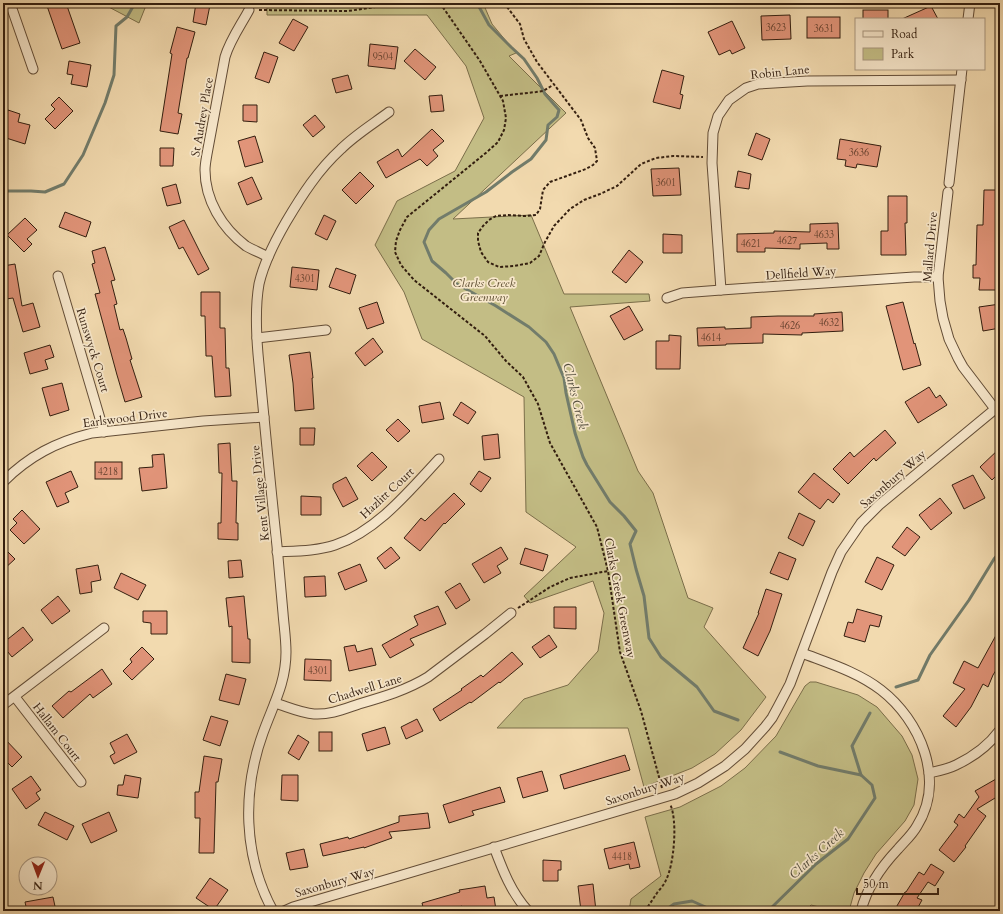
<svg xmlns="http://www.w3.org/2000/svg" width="1003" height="914" font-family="Cardo,serif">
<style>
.green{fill:#c3bd85;stroke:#7b6e4a}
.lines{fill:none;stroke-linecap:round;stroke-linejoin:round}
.stream{stroke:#727c6b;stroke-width:3}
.building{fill:#e19479;stroke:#331e0f}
.street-casing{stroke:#634d37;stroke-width:11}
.path{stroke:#331e0f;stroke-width:2;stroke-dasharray:3 2;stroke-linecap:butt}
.street{stroke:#f7e7cb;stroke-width:9}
.labels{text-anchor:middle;stroke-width:3.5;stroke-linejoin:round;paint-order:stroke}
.number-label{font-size:10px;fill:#5e3c2a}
.street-label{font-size:12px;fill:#331e0f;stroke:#f7e7cb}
.park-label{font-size:12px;font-style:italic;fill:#5e4e32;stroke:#f7e7cb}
.water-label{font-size:13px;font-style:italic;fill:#524d3d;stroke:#f7e7cb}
</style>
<rect width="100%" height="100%" fill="#f2daaf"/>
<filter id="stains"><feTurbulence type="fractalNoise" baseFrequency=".005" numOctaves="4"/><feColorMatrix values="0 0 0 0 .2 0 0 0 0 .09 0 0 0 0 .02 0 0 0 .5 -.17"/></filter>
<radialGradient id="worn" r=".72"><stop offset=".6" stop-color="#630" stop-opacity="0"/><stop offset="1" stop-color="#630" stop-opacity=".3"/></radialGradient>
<g class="green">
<polygon points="104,3 147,3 139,23 105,5"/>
<polygon points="279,3 483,3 492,24 516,53 509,56 566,113 453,219 531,215 564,294 649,294 650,301 570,307 638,471 653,493 688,598 713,608 704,627 766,697 741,730 715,754 692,768 644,787 628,728 497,728 524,699 568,685 598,651 604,613 593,581 530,603 524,596 576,547 526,512 524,397 422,339 404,292 375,245 397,201 455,171 484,118 466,66 427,15 267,15 267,6"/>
<polygon points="810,682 816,682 858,695 877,707 902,736 912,755 918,779 914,805 905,821 876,854 864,873 854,893 849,911 835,911 811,905 805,911 629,911 631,899 661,876 645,817 680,807 721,786 745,768 776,736 805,686"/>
</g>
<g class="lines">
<g class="stream">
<polyline points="477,3 489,25 511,47 524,59 537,78 545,94 559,110 557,117 548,125 546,140 531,159 512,172 486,192 439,219 429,230 424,242 432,261 446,273 457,284 496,306 529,327 546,342 554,354 564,378 566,393 575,433 583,457 587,465 610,502 624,516 636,531 630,544 636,569 644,596 649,638 661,657 697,687 714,711 738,720"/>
<polyline points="3,191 31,191 45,192 64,184 83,155 105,103 114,75 116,26 127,17 135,3"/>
<polyline points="896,687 918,680 930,655 969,600 994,559 1000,552"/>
<polyline points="861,775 852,746 870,713"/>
<polyline points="664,911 674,904 692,901 710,909 712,911"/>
<polyline points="768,911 816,864 848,839 875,798 872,785 861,775 818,766 780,752"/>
</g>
</g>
<g class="building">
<polygon points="46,3 66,3 80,43 62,49"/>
<polygon points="196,3 210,5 206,25 193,22"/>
<polygon points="931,6 938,19 902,19"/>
<rect x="863" y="10" width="25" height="9"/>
<polygon points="790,15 791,39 762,40 761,16"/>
<rect x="807" y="17" width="33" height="21"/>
<polygon points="293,19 308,27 294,51 279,43"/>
<polygon points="732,21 745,48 732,54 730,50 719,55 708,32"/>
<polygon points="177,27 195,32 188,58 187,58 178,113 182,114 178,134 160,131 172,54 170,53"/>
<polygon points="370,44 398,47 395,69 368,66"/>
<polygon points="415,49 436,67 425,80 404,61"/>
<polygon points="264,52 278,57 269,83 255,78"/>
<polygon points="69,61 91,65 87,87 71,84 73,75 67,74"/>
<polygon points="662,70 684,76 680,94 683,95 680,109 653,102"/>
<polygon points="348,75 352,89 336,93 332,79"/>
<polygon points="442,95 444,111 431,112 429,96"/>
<polygon points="59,97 73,111 55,129 45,119 55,109 51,105"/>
<polygon points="243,105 257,105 257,122 243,121"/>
<polygon points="8,110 20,114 18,122 30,125 25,144 3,137 3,127"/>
<polygon points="315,115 325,127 313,137 303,125"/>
<polygon points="432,129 444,141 433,150 438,156 427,166 420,159 386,178 377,162 398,149 402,157"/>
<polygon points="756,133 770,139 762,160 748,155"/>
<polygon points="255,136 263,162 245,167 238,141"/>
<polygon points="840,139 881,146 877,167 857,164 856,168 845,166 846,160 837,159"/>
<polygon points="160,148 174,148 173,166 160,166"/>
<polygon points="679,168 681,195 653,196 651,169"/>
<polygon points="738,171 751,174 749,189 735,187"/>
<polygon points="360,172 374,186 356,204 342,190"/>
<polygon points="252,177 262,199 247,205 238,183"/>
<polygon points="176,184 181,203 167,206 162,188"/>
<polygon points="984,190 1000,190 1000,218 997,218 996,236 1000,236 999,265 1000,265 1000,290 979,290 980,278 973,278 973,265 976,265 977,225 983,225"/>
<polygon points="888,196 907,196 907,223 905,223 906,255 881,255 881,231 888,231"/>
<polygon points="65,212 91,222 86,237 59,227"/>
<polygon points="324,215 336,221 327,240 315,234"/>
<polygon points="25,218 37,230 27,239 32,244 24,252 7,235"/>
<polygon points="184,220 201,254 209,269 198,275 183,247 179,249 169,227"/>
<polygon points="838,223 839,249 827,249 827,243 800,244 800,249 765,248 765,252 737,252 737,234 774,233 774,231 810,232 810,224"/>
<polygon points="663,234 682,235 682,253 663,253"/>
<polygon points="105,247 115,280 111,281 117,304 114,305 120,330 123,329 126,338 132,359 130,360 142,397 125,402 117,375 95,294 100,293 92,264 95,263 92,251"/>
<polygon points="629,250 643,262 626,283 612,272"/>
<polygon points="15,264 22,306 33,303 40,327 23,332 13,298 6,299 3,284 3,266"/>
<polygon points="292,267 319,270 317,290 290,287"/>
<polygon points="336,268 356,275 350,294 329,287"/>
<polygon points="201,292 220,292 220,328 225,328 226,368 229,368 231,396 215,397 212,356 206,356 205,316 201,316"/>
<polygon points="377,302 384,323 367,329 359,308"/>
<polygon points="903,302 914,344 915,343 921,365 903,370 886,306"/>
<polygon points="1000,304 1000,328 983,331 979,307"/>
<polygon points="629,306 643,330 624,340 610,316"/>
<polygon points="842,312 843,331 802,333 802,335 763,334 763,343 726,344 726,345 698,346 697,328 725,327 725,329 751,328 751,317 778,316 814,316 814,314"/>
<polygon points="669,335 681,336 680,369 656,369 656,341 669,341"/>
<polygon points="373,338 383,352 365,366 355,353"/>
<polygon points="50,345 54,357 45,360 48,369 30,374 24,353"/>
<polygon points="310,352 313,378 312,378 314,409 295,411 293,383 289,355"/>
<polygon points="62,383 69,410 50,416 42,388"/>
<polygon points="929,387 936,398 940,395 947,405 918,423 905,402"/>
<polygon points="440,402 444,419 422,423 419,406"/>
<polygon points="461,402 476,412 468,424 453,415"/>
<polygon points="398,419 410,431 398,442 386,430"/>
<polygon points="300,428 315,428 314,445 300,445"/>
<polygon points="885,430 896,443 876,461 874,458 848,484 833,469 850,452 854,457"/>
<polygon points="498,434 500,458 484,460 482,436"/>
<polygon points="230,443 232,481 237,481 236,523 238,523 238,540 218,539 218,523 221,523 222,473 219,473 218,444"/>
<polygon points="1000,448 1000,472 992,480 980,467"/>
<polygon points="372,452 387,467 372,481 357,466"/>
<polygon points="164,454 167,488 142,491 139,468 153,467 152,455"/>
<rect x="95" y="462" width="27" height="17"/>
<polygon points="71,471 78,487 65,493 69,502 57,507 46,482"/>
<polygon points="479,471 491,478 481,492 470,484"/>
<polygon points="814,473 840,494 833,503 828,499 820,509 798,492"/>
<polygon points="973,475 985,498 964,509 952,485"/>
<polygon points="346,477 358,499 343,507 333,488 333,484"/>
<polygon points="454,493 465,504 445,524 444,523 420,551 404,538 421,518 425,521"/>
<polygon points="301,496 321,497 321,515 301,515"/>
<polygon points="940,498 952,513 931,530 919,515"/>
<polygon points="22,510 40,529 24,544 10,530 17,523 13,519"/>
<polygon points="799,513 815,521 803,546 788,538"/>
<polygon points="907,527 920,537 905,556 892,547"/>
<polygon points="3,547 15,559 3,570"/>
<polygon points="391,547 400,558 385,569 377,558"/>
<polygon points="501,547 508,559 497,566 501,573 484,583 472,564"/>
<polygon points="525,548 548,555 543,571 520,564"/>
<polygon points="779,552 796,559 788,580 770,573"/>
<polygon points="877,557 894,565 882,590 865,582"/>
<polygon points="241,560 243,577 229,578 228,561"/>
<polygon points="360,564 367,581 345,590 338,573"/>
<polygon points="98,565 101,580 91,582 92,592 80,594 76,569"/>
<polygon points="121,573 146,585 138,600 114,588"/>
<polygon points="325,576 326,596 305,597 304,577"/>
<polygon points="460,583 470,600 456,609 445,592"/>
<polygon points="766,589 782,594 770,631 758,656 743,648 759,613 758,613"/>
<polygon points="58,596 70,611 52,624 41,610"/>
<polygon points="244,596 248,639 250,639 250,663 232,662 232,626 229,627 226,598"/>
<polygon points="438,606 446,624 410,639 414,645 390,658 382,645 418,625 414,616"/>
<polygon points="554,607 576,607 576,629 554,628"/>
<polygon points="857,609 882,616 879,627 870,625 865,642 844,636 848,622 853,623"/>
<polygon points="143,611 167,611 167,634 151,634 151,623 143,622"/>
<polygon points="23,627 33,640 12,657 3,646 3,643"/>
<polygon points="1000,628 1000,664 993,675 988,687 983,684 971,707 956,727 943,716 965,689 953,683 964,661 978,668"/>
<polygon points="549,635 557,647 540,658 532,647"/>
<polygon points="355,645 357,652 372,648 376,665 349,671 344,647"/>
<polygon points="142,647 154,659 132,680 123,671 132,662 130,659"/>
<polygon points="512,652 523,664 500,683 499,682 471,703 470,702 440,721 433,709 462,690 461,689 481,675 483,677"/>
<polygon points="305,659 331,660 331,681 304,680"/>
<polygon points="102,669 112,684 93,698 90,694 63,718 52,706 69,691 71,692"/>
<polygon points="226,674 246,679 239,705 219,700"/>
<polygon points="211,716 228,721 220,746 203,740"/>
<polygon points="417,719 423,731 406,739 401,727"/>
<polygon points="385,727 390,744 367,751 362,734"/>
<rect x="319" y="732" width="13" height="19"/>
<polygon points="127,734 137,752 114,764 110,756 115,753 110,743"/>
<polygon points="298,735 309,742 299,760 288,753"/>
<polygon points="3,737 22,757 12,767 3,758"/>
<polygon points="625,755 630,770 564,789 560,775"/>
<polygon points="204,756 222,759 218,782 216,782 214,853 199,853 200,818 195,818 195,792 199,792"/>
<polygon points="542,771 548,791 523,798 517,778"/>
<polygon points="125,775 141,778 138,798 117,795 118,785 123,785"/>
<polygon points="282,775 298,775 298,801 281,800"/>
<polygon points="31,776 41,790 36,793 40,799 26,809 12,789"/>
<polygon points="996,779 1000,786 1000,795 977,809 986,816 965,846 966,847 954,862 939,850 958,825 954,822 959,814 964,818 979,797 975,791"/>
<polygon points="500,787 505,802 472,811 474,815 449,823 443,805"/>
<polygon points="45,812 74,826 67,840 38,825"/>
<polygon points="109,812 117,831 91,843 82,824"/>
<polygon points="428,813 430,828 389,832 392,838 364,848 364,847 323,856 320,844 348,837 349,839 399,822 399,816"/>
<polygon points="634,842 640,867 630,869 629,864 609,869 604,849"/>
<polygon points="304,849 308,867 290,870 286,853"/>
<polygon points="543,860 561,861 561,870 558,870 558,881 543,881"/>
<polygon points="931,864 944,872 935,886 928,882 917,898 922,900 916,911 894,911 905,892 906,892 919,872 924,875"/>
<polygon points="210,878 228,890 214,910 196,898"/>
<polygon points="593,884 596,911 581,911 578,886"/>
<polygon points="485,886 487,898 494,897 496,910 483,911 483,908 462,911 462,906 446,911 424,911 422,903 460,892 459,890"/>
<polygon points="53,897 56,911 27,911 25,902"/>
</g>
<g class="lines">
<defs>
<g id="street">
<polyline points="10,3 33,69"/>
<path d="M249,10C241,25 230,40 225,57L207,154C206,160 205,165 205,170C205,200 222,228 246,246C253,250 261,253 268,257"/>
<polyline points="968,19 970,3"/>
<polyline points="949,183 962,69"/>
<polyline points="948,192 938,277 940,301 943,318 949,339 958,358 963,367 995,409"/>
<polyline points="58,276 104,432"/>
<polyline points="721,290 712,163 713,133 718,116 729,100 746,88 758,84 807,81 961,80"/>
<polyline points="667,298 682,293 721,290 914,277 938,277"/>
<polyline points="257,338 326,330"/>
<path d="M3,482C29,456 56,442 92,433L203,421L264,417"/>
<path d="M277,552C297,551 317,551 335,545C377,531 410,490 439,459"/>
<path d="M802,653C828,663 858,672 881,690C920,720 946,780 917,826C912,835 904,842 898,849C881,867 867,887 861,911"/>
<polyline points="15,697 81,782"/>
<path d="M275,703C288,707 301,713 314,714C330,715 344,709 359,704C383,697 407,690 428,677L485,634L511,613"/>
<polyline points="3,705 104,628"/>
<path d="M929,773C938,771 948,769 956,765C973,757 989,745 1000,730"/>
<path d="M494,847C503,871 511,892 528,911"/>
<path d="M273,911C243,856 242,791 263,733C273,705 286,683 286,652C286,639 284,626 283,613C281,591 279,568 277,546C270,482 264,418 258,354C256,330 255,307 259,284C264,262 275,241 286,222C302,195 318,170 341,149C355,135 373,124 389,112"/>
<polyline points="284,911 293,907 392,878 675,794 698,783 725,766 745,749 765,727 772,718 778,707 790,684 832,572 841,552 861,523 879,505 1000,405"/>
</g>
</defs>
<use href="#street" class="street-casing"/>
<g class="path">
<polyline points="440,3 480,61 503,101 506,118 504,130 498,142 487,152 407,217 400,230 396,241 395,252 401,265 414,280 485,336 506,361 523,377 538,404 550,443 597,527 608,571 620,652 641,711 662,788"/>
<polyline points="504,3 520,24 524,39 537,62 581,120 588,138 595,148 597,161 593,165 586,169 550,182 543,190 540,209 536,215 525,216 508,215 496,216 489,220 483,226 478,233 478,241 481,252 488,262 499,267 514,266 530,263 539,256 545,242 554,226 570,209 584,200 600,194 617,186 641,164 656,158 673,156 703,157"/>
<polyline points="259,10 348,11 389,5 395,3"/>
<polyline points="500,96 536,92 543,91 553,85"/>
<polyline points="518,608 550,587 570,578 608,571"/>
<path d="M645,911C649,905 653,899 657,893C660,889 664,885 666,880C674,865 678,820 670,804"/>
</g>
<use href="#street" class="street"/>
</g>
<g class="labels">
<g class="number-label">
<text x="776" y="31">3623</text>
<text x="824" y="32">3631</text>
<text x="383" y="60">9504</text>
<text x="859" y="156">3636</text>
<text x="666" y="186">3601</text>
<text x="824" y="238">4633</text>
<text x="787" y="244">4627</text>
<text x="751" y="247">4621</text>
<text x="305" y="282">4301</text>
<text x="829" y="326">4632</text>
<text x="790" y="329">4626</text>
<text x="711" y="341">4614</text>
<text x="108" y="475">4218</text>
<text x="318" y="674">4301</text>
<text x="622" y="860">4418</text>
</g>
<g class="street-label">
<text transform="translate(780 72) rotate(-6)" y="4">Robin Lane</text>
<text transform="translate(202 117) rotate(-80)" y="4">St Audrey Place</text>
<text transform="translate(930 247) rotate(-85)" y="4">Mallard Drive</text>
<text transform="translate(801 273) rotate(-4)" y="4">Dellfield Way</text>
<text transform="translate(93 350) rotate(73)" y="4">Runswyck Court</text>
<text transform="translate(125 418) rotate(-7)" y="4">Earlswood Drive</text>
<text transform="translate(893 479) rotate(-41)" y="4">Saxonbury Way</text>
<text transform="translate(260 493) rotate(-96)" y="4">Kent Village Drive</text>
<text transform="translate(387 493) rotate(-43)" y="4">Hazlitt Court</text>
<text transform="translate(620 598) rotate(79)" y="4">Clarks Creek Greenway</text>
<text transform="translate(365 689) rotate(-17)" y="4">Chadwell Lane</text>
<text transform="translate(57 732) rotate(52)" y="4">Hallam Court</text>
<text transform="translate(645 789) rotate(-18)" y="4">Saxonbury Way</text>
<text transform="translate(335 882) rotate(-16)" y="4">Saxonbury Way</text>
</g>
<g class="park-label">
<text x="484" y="287">Clarks Creek<tspan x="484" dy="14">Greenway</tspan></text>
</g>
<g class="water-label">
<text transform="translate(576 396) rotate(76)" y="5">Clarks Creek</text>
<text transform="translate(816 853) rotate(-42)" y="5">Clarks Creek</text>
</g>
</g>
<rect width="1003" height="914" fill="none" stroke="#f2daaf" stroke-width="16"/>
<rect x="4" y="4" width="995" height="906" fill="none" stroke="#331e0f" stroke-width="2"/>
<rect x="8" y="8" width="987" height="898" fill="none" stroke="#331e0f"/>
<rect x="855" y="18" width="130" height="52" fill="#f7e7cb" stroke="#a99780"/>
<rect x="863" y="31" width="20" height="6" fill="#f7e7cb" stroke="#a99780"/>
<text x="891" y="38" font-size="12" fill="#331e0f">Road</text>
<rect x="863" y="48" width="20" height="12" fill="#c3bd85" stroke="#a99780"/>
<text x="891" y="58" font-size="12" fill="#331e0f">Park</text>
<g transform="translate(38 876) rotate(181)"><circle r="19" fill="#f7e7cb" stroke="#a99780"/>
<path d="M0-3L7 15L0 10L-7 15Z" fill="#8f2418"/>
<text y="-6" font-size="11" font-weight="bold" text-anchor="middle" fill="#331e0f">N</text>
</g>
<path d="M857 888v6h81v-6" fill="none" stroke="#331e0f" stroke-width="2"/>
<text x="863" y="888" font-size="12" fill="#331e0f" stroke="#f7e7cb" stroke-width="3" paint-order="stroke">50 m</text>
<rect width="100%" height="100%" filter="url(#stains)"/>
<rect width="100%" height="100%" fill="url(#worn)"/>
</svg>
